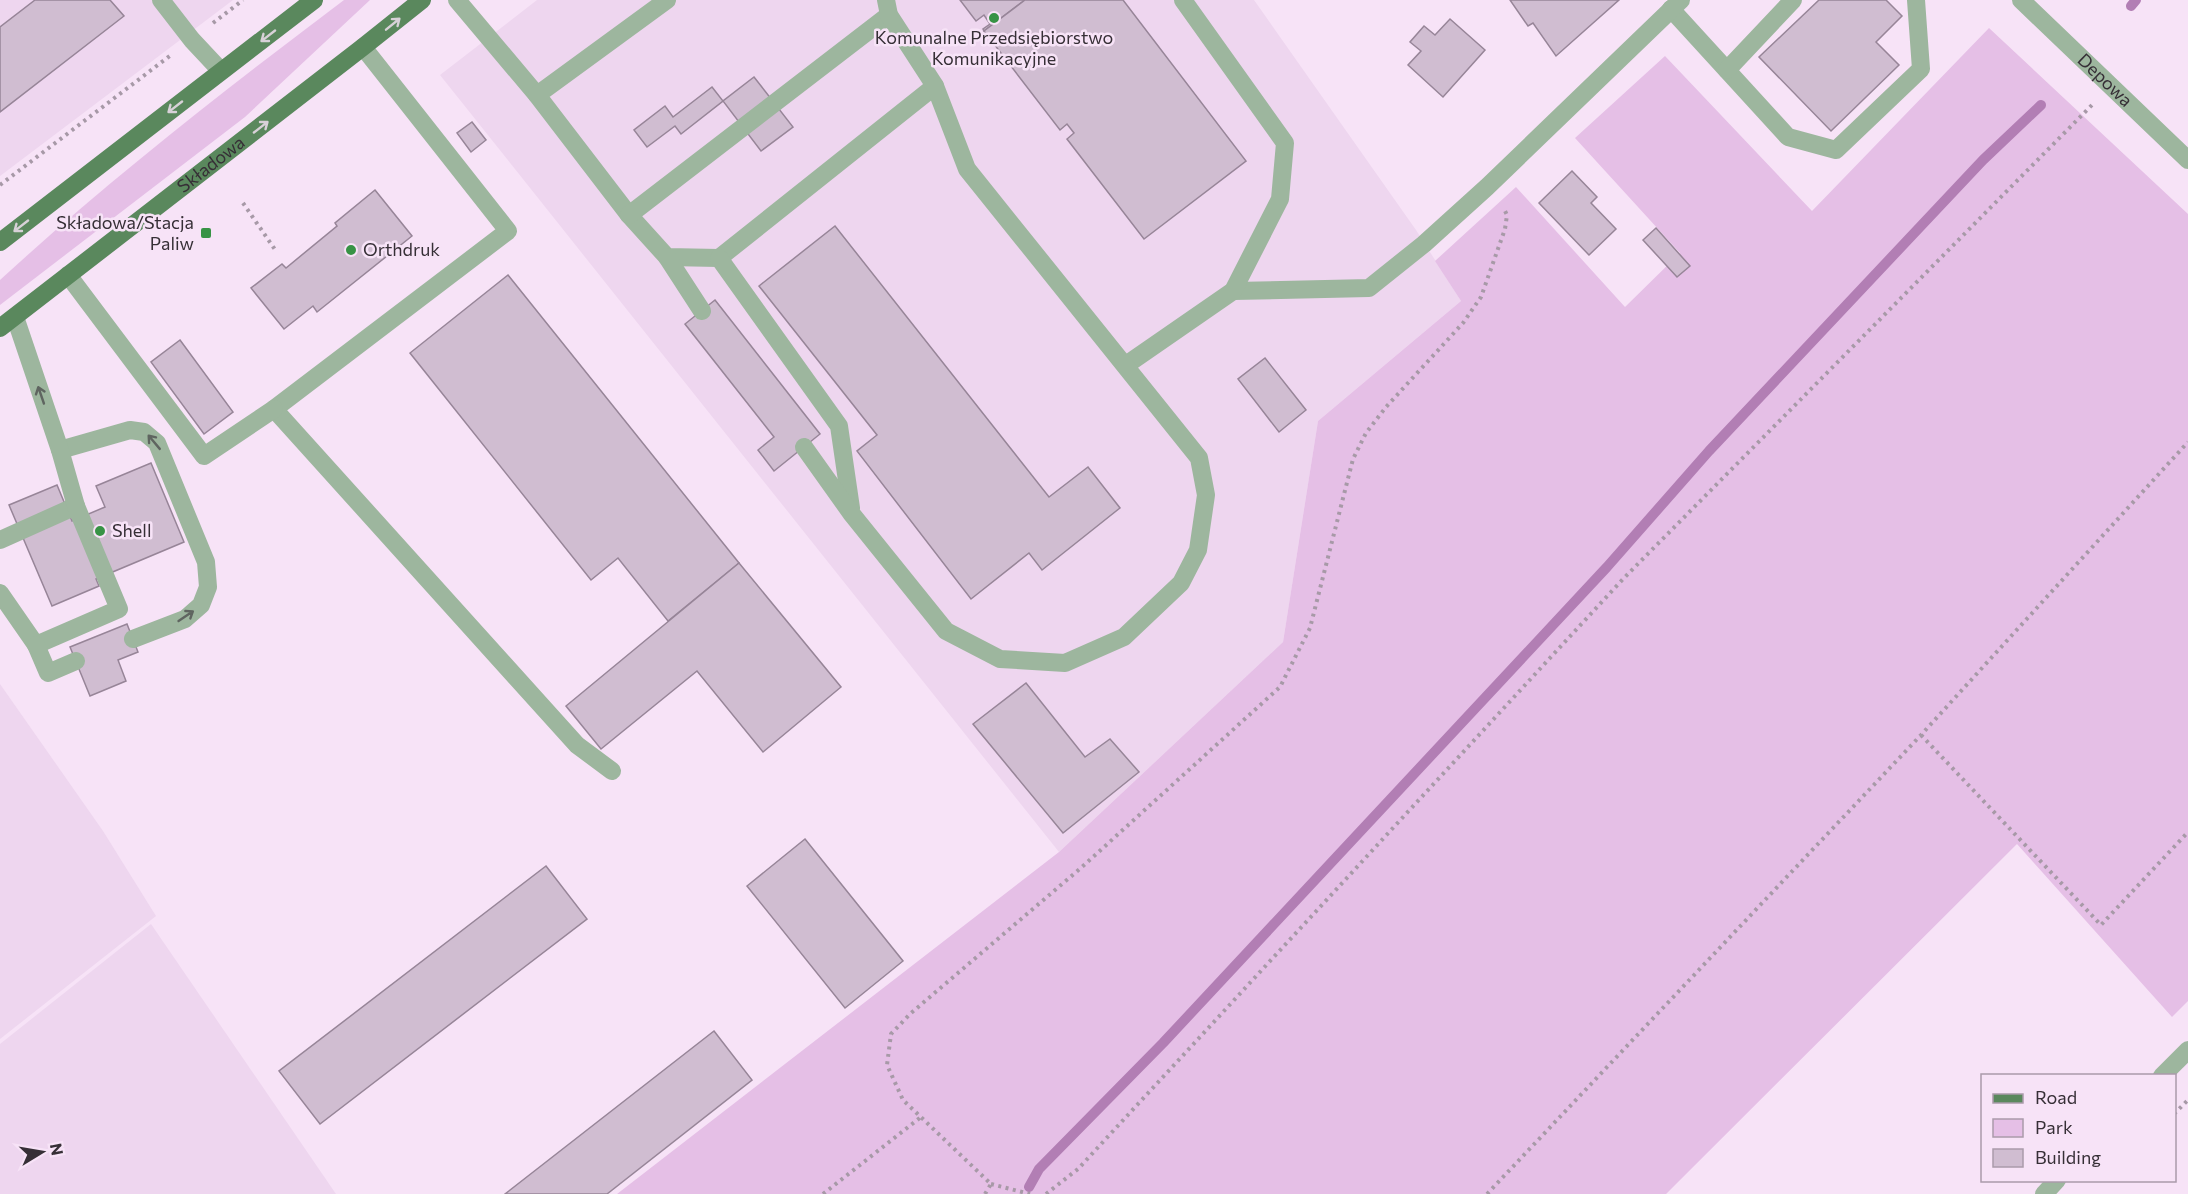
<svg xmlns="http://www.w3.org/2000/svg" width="2188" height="1194" font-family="Commissioner,sans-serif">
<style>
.built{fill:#eed6ef}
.green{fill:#e5bfe6}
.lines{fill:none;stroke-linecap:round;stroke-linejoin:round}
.stream{stroke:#b27eb4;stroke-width:10}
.building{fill:#d0bdd1;stroke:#978598;stroke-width:1.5}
.path{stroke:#a799a7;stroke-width:4;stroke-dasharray:3 4.5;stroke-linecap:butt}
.minor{stroke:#9db69e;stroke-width:18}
.major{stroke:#5a885d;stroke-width:18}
.oneway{stroke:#d8d1d8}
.oneway2{stroke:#5f6560}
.poi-dot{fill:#379345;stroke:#f7e3f7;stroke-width:2}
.labels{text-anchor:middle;stroke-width:5;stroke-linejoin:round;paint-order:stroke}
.poi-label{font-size:18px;fill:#362f36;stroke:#f7e3f7;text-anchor:start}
.street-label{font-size:18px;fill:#362f36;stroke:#f7e3f7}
</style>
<rect width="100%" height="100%" fill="#f7e3f7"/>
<g class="built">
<polygon points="0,0 233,0 0,176"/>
<polygon points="537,0 1254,0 1416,230 1461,301 1318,421 1283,642 1059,852 440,75"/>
<polygon points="0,684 103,831 156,916 0,1039"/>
<polygon points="151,924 336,1194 0,1194 0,1044"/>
</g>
<g class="green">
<path d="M344,0H370L245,117L0,305V280C109,180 226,89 344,0Z"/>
<polygon points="1989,28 2188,214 2188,1001 2172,1017 2017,844 1666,1194 617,1194 1059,852 1283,642 1318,421 1461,301 1435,261 1516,187 1625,307 1680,253 1575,138 1665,56 1812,211"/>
</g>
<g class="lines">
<g class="stream">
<polyline points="2131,6 2136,0"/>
<polyline points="1029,1187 1039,1169 1163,1043 1607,567 1709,451 1983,160 2041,105"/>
</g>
</g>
<g class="building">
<polygon points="35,0 110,0 124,16 0,112 0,27"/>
<polygon points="960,0 1025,0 984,31 983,29 990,24 984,15 976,21"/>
<polygon points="1025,0 1123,0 1246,161 1144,239 1067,139 1074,133 1067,124 1060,130 984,31"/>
<polygon points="1510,0 1619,0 1556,56 1533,23 1528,26"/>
<polygon points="1819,0 1886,0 1902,16 1876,42 1899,65 1831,131 1759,57"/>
<polygon points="1450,19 1485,50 1443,97 1408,65 1421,51 1410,42 1424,26 1435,35"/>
<polygon points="754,77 793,127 761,151 723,101"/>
<polygon points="712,87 723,101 681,134 675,126 647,147 634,130 665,106 673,117"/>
<polygon points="472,122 486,140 471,152 457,133"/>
<polygon points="1572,171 1597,197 1591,203 1616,229 1589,255 1539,203"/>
<polygon points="375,190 412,236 317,312 313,306 284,329 251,288 282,264 286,268 337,226 335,223"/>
<polygon points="835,226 1049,497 1088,467 1120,508 1042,570 1029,553 971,599 857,451 877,435 759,286"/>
<polygon points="1656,228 1690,266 1677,277 1643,240"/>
<polygon points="508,275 739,563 668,621 618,558 591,580 410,353"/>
<polygon points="715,300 820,434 774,471 758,450 774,437 685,324"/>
<polygon points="180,340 233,412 204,434 151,362"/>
<polygon points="1265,358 1306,410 1279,432 1238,379"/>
<polygon points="151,463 184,542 96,579 99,586 52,606 9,505 57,485 72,521 105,507 96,486"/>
<polygon points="739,563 841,687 763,752 697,671 601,749 566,706"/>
<polygon points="127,624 138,652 118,660 126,681 90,696 70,647"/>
<polygon points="1026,683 1085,757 1110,739 1139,772 1063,833 973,724"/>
<polygon points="805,839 903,961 845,1008 747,886"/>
<polygon points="546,866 587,919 320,1124 279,1071"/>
<polygon points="714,1031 752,1080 607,1194 505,1194"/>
</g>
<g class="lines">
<g class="path">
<polyline points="213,23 243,0"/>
<polyline points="0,185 171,55"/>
<polyline points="243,203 276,251"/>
<polyline points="1921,735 2101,925 2188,832"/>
<polyline points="2174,1114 2188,1100"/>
<polyline points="991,1184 1030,1194"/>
<polyline points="823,1194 921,1117"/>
<polyline points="985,1194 991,1184 903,1100 887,1065 891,1034 910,1014 1082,867 1280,687 1310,628 1353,459 1366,433 1386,407 1463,323 1481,297 1505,229 1507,215 1504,209"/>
<polyline points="1046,1194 1078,1169 1623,579 2092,105"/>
<polyline points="1487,1194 1921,735 2188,442"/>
</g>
<g class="minor">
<polyline points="161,0 192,40 221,71"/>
<polyline points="457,0 537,95"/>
<polyline points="667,0 537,95 629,215 667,257 719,258 935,86"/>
<path id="s1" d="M2021,0L2188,160"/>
<polyline points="1671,9 1788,137 1836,150 1921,69 1916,0"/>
<polyline points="363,47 508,231 274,409 577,745 612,771"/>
<polyline points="1727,70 1793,0"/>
<polyline points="629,215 889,15"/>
<polyline points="667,257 702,311"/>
<polyline points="719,258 839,426 851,508"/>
<polyline points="68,275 204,456 274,409"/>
<polyline points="1233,291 1369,288 1424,244 1487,187 1681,0"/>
<polyline points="1126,365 1233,291 1280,199 1285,143 1183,0"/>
<polyline points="804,447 851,513 946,631 1000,659 1065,663 1124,637 1181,583 1198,550 1206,495 1199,458 967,169 935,86 889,15 886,0"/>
<polyline points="60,450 130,430 144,432 157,443 206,562 208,587 201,605 185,619 133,639"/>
<polyline points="0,540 76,506"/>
<polyline points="0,593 36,645 119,609 76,506 60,450 15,317"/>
<polyline points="36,645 48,673 76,661"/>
<polyline points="2162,1076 2188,1050"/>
<polyline points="2044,1194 2057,1180"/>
</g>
<g class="major">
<polyline points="0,242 314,0"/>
<path id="s2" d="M0,328L363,47L422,0"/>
</g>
</g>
<defs><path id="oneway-shaft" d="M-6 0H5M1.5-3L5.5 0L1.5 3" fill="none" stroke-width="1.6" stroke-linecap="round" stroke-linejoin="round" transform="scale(1.5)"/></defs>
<g class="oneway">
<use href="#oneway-shaft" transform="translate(393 24) rotate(-39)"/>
<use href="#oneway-shaft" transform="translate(268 36) rotate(142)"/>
<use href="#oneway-shaft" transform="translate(175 107) rotate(142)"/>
<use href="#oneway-shaft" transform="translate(261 127) rotate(-38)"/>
<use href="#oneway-shaft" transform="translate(21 226) rotate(142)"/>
</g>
<g class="oneway2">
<use href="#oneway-shaft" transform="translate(41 395) rotate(-109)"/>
<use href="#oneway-shaft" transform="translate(154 442) rotate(-130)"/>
<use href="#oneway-shaft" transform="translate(186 616) rotate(-34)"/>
</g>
<g class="poi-dot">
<circle cx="994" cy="18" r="6"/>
<rect x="200" y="227" width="12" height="12" rx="3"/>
<circle cx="351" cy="250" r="6"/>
<circle cx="100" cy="531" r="6"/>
</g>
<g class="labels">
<g class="poi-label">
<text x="994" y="44" text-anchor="middle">Komunalne Przedsiębiorstwo<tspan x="994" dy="21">Komunikacyjne</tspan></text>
<text x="194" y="229" text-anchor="end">Składowa/Stacja<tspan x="194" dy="21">Paliw</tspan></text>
<text x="363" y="256">Orthdruk</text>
<text x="112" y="537">Shell</text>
</g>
<g class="street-label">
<text dy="6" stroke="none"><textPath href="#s1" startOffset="116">Depowa</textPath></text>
<text dy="6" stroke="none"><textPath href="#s2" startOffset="267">Składowa</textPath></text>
</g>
</g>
<rect x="1981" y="1074" width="195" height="108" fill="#f7e3f7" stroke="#aa9baa" stroke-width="1.5"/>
<rect x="1993" y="1094" width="30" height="9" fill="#5a885d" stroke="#aa9baa" stroke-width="1.5"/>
<text x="2035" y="1104" font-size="18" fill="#362f36">Road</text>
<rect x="1993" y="1119" width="30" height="18" fill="#e5bfe6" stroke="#aa9baa" stroke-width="1.5"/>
<text x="2035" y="1134" font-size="18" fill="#362f36">Park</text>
<rect x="1993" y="1149" width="30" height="18" fill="#d0bdd1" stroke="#aa9baa" stroke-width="1.5"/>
<text x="2035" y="1164" font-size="18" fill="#362f36">Building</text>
<g transform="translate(42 1152) rotate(79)" stroke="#f7e3f7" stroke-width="4.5" paint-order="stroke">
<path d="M0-4.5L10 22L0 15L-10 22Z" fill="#362f36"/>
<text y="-9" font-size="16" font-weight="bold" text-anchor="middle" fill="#362f36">N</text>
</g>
</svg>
